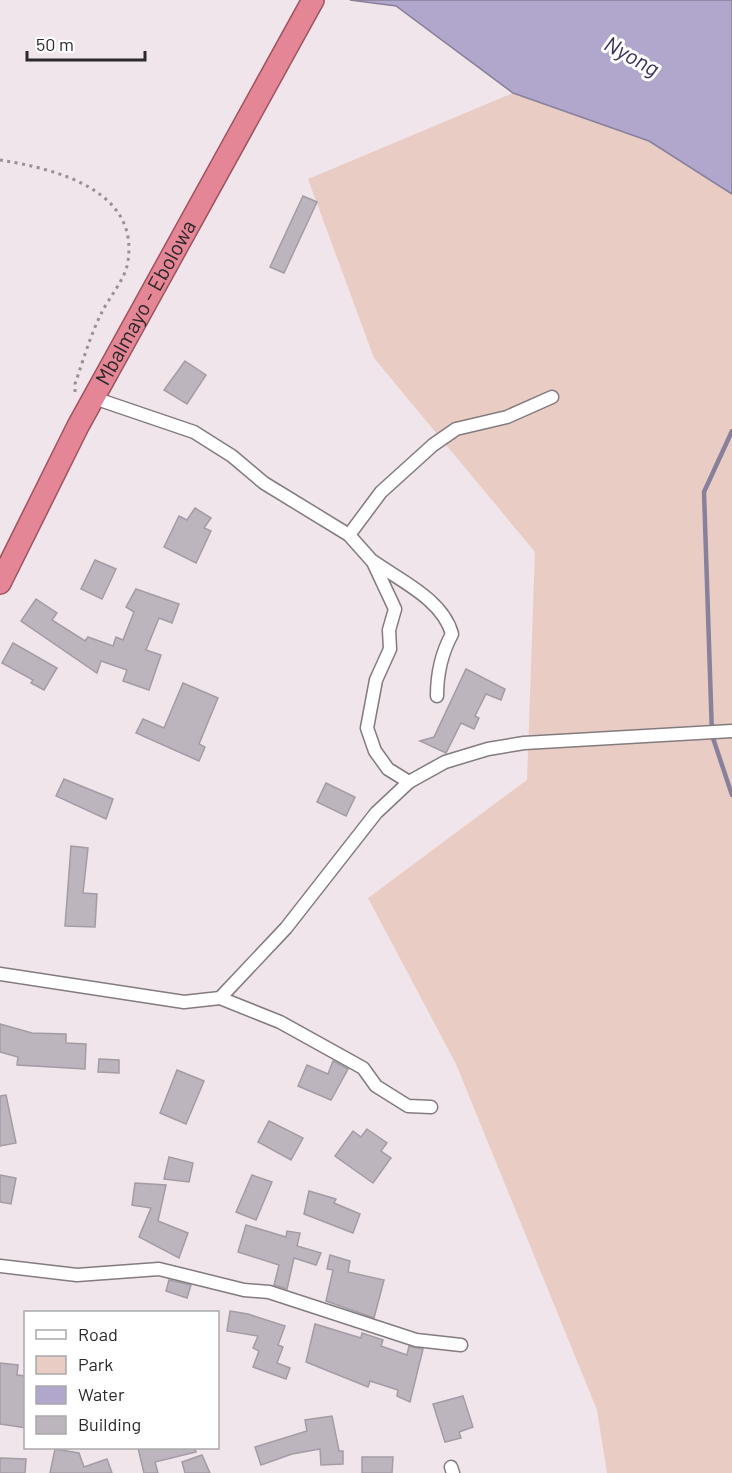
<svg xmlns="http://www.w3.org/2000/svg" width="732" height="1473" font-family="Barlow,sans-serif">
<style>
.green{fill:#e9cdc4}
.water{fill:#b1a7cc;stroke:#89819b;stroke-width:1.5}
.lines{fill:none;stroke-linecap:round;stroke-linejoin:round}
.stream{stroke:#89819b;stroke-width:4.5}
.building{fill:#bcb5bd;stroke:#a39ca4;stroke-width:1.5}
.minor-casing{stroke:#837b7f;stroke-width:15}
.trunk-casing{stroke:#9f525f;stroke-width:24}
.path{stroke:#989194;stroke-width:3;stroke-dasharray:3 4.5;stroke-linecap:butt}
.minor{stroke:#fff;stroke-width:12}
.trunk{stroke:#e48696;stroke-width:21}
.labels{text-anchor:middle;stroke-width:6;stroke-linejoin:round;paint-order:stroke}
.street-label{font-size:21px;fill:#2c292a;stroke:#fff}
.water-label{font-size:22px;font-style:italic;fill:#3c2c5c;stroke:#fff}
</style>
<rect width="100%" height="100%" fill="#efe5ea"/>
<polygon class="green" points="513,93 649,141 732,194 732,1473 607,1473 597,1410 456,1064 368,898 527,780 535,552 374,358 308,179"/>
<polygon class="water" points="350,0 732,0 732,194 649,141 513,93 396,6"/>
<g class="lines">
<polyline class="stream" points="732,431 704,492 712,735 732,795"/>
</g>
<g class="building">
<polygon points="303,196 317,202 284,273 270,267"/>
<polygon points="185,361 206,375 187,404 164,390"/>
<polygon points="195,508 211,518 204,528 211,531 196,563 164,547 179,516 187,520"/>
<polygon points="95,560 116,569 102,599 81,589"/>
<polygon points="136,589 179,604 172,623 159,618 146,650 161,655 149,690 123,681 127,670 101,661 97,673 21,621 36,599 57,613 52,620 85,641 88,637 113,646 116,637 123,640 134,612 126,607"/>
<polygon points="13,643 57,668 44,690 31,683 33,680 2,663"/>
<polygon points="466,669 505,689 501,700 486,694 475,716 479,718 474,729 461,723 446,753 420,741 434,737"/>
<polygon points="183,683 218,698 199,744 205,747 199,761 136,733 143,719 164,728"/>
<polygon points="64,779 113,799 106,819 56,796"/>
<polygon points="326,783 355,797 346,816 317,802"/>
<polygon points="71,846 88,848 83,893 97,894 95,927 65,926"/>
<polygon points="0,1024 32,1033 66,1034 66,1043 86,1044 85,1069 17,1065 18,1057 0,1052"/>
<polygon points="99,1059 119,1060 119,1073 98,1072"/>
<polygon points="333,1061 348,1069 331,1100 298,1086 307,1065 328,1074"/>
<polygon points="177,1070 204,1081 186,1124 160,1113"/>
<polygon points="6,1095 16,1143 0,1146 0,1096"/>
<polygon points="269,1121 303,1138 291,1160 258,1142"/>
<polygon points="367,1129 387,1143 381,1151 391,1158 373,1183 335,1156 353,1131 361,1137"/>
<polygon points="169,1157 193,1163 189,1182 164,1179"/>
<polygon points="0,1175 16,1178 11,1204 0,1202"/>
<polygon points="252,1175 272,1182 256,1220 236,1212"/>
<polygon points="135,1183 166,1185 158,1221 188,1233 179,1258 139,1237 151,1208 132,1205"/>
<polygon points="309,1191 336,1199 334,1203 360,1214 353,1233 304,1214"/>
<polygon points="246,1225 286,1237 287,1231 300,1233 297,1246 321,1253 316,1265 294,1258 287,1289 274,1285 279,1265 238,1252"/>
<polygon points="330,1255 350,1261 348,1272 384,1280 374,1318 326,1301 333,1270 327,1269"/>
<polygon points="169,1280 191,1285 187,1298 166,1291"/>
<polygon points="230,1311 248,1314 285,1326 278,1345 283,1347 277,1363 290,1368 286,1379 253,1367 259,1351 253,1348 258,1336 227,1331"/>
<polygon points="315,1324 361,1338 362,1333 383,1340 381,1346 407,1355 409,1346 423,1349 410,1402 397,1396 398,1390 370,1381 368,1387 306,1362"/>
<polygon points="0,1363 18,1365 17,1375 26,1376 26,1428 0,1424"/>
<polygon points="463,1396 473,1427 459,1432 461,1438 445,1442 433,1404"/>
<polygon points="332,1416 339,1451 343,1451 343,1464 321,1465 320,1449 292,1454 261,1465 255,1447 307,1431 305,1420"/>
<polygon points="138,1448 195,1448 196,1452 155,1462 158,1473 144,1473"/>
<polygon points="55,1449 79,1453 84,1467 107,1459 112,1473 50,1473"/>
<polygon points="202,1455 210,1473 185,1473 182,1462"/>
<polygon points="362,1457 393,1457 392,1473 362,1473"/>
<polygon points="0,1458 26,1459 25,1473 0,1473"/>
</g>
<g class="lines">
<defs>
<g id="minor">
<polyline points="94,398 194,432 232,456 264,483 349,535 373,562 395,609 389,630 390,649 376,680 367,728 375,751 388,769 409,782"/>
<polyline points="349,535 381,492 433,445 456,429 507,417 552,397"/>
<path d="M374,562C401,581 443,600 452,634C441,654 437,673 437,696"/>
<polyline points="0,974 184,1002 220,998 286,928 376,813 409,782 445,762 488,749 524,743 732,731"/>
<polyline points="220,998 280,1022 363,1068 376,1086 408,1106 431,1107"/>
<polyline points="0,1266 77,1275 159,1269 244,1290 269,1292 416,1340 461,1345"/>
<polyline points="451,1467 453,1473"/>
</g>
<g id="trunk">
<path id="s1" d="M0,583L78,426L313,0"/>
</g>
</defs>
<use href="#minor" class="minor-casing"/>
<use href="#trunk" class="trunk-casing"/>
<path class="path" d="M0,160C57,169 143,191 127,266C123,282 108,299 101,314C90,336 83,361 75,384V392"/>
<use href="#minor" class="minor"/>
<use href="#trunk" class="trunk"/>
</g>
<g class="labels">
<g class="street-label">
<text dy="7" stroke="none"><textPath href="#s1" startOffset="316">Mbalmayo - Ebolowa</textPath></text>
</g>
<g class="water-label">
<text transform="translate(632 56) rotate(29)" y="8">Nyong</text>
</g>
</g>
<rect x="24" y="1311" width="195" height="138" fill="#ffffff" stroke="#aba9aa" stroke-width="1.5"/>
<rect x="36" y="1330" width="30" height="9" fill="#ffffff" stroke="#aba9aa" stroke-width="1.5"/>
<text x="78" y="1341" font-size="18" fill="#2c292a">Road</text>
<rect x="36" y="1356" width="30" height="18" fill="#e9cdc4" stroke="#aba9aa" stroke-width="1.5"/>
<text x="78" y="1371" font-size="18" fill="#2c292a">Park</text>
<rect x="36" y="1386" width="30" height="18" fill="#b1a7cc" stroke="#aba9aa" stroke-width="1.5"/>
<text x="78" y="1401" font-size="18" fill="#2c292a">Water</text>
<rect x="36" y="1416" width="30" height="18" fill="#bcb5bd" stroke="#aba9aa" stroke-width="1.5"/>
<text x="78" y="1431" font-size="18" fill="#2c292a">Building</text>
<path d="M27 51v9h118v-9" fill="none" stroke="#2c292a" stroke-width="3"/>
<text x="36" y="51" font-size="18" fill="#2c292a" stroke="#ffffff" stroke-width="4.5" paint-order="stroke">50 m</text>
</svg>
